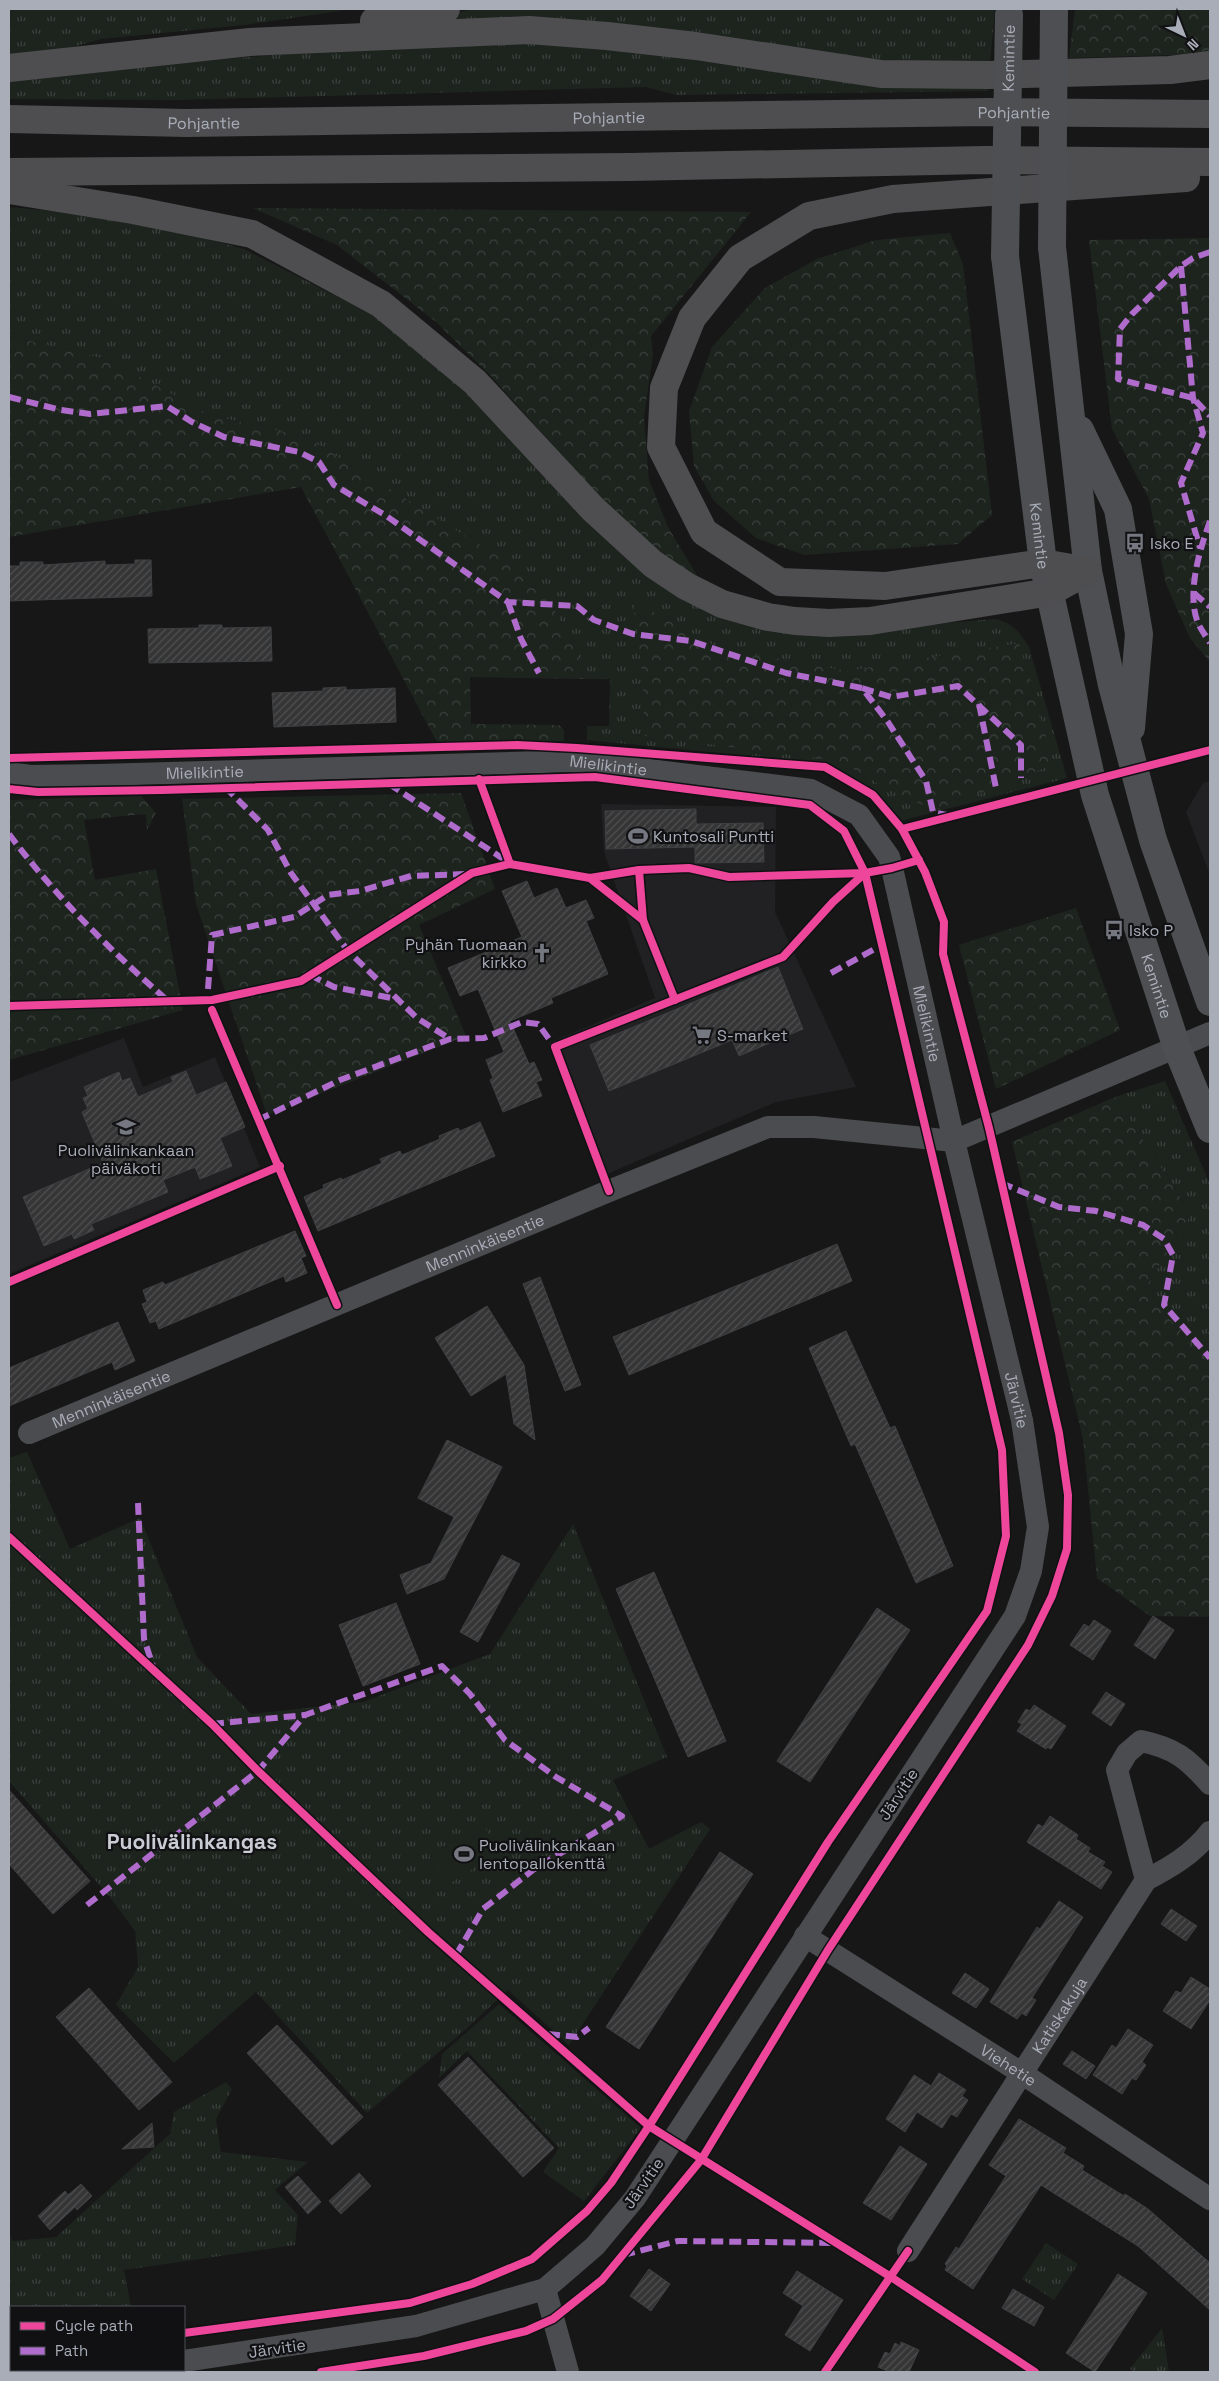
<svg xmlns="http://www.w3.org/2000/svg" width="1219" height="2381" font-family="'Space Grotesk',sans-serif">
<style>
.built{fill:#212123}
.grass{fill:url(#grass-tufts)}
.forest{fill:url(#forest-crowns)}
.pitch{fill:#1d241e}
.building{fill:url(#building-hatch);stroke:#3f4043}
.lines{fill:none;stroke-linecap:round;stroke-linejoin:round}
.minor{stroke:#4b4c50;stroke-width:22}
.major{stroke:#4d4f52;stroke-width:28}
.highway{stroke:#4e4e51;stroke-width:28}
.major-bridge{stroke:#4d4f52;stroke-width:28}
.quiet{stroke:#b06ccc;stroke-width:6;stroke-dasharray:12 6;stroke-linecap:butt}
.cycleway-casing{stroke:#111113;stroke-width:11}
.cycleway{stroke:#ed469a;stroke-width:8}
.labels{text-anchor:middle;stroke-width:4.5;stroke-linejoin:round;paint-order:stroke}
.street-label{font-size:16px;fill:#a8adb8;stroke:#111113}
.poi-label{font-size:16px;fill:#a8adb8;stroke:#111113;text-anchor:start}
.district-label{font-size:21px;font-weight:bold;fill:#c9ccd4;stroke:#111113}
</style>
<defs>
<pattern id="grass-tufts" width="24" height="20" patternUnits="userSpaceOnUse" patternTransform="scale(1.25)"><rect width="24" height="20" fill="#1d241e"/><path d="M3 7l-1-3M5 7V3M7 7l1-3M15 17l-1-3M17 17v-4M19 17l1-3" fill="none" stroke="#3b413d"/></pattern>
<pattern id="forest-crowns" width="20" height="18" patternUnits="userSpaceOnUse" patternTransform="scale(1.25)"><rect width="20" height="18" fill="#1d241e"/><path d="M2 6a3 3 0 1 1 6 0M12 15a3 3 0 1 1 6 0" fill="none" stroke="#3b413d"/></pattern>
<pattern id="building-hatch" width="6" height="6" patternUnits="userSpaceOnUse" patternTransform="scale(1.25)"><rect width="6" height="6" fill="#353536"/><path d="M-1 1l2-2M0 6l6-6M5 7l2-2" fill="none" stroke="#4f5051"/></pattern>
</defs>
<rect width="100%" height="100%" fill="#171717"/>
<g class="built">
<polygon points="1210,781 1210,875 1186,812 1203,783"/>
<polygon points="601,804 776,807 775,912 856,1087 776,1102 600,1177 549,1043 655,998 604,852"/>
<polygon points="124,1038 143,1087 215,1057 260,1167 9,1274 9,1082"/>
</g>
<g class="grass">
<polygon points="9,9 353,9 244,25 101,39 51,53 9,57"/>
<polygon points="472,9 995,9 990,63 882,61 799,52 699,32 611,24 434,22 438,18"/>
<polygon points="448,40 607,42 989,82 988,91 676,95 646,87 179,100 9,99 9,78"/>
<path d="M9,207L130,218L244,249L373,315L468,390L647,576L873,629L995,619C1013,623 1019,631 1029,647L1067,778L900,821L874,793L826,763L587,740V726H609L610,679H585L572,641L306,437L210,415L109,360L9,336Z"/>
<polygon points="1165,1081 1210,1184 1210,1373 1146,1287 1191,1214 1115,1097"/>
<polygon points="27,1452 70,1549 140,1518 197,1657 251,1714 363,1702 490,1654 573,1524 667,1757 613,1780 649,1849 701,1822 710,1829 569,2045 508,1990 465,2030 367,2113 256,1992 174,2063 116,2005 138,1967 135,1931 109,1896 9,1781 9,1458"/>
<polygon points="499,2004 641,2128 584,2201 543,2172 559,2148 467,2051 439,2078 442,2054"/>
<polygon points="226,2082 232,2089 216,2119 221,2152 308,2162 275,2190 298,2215 295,2245 124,2270 131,2307 11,2307 11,2353 9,2353 9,2230 12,2241 56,2237 170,2134 174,2112"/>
<polygon points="1046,2243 1078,2264 1054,2300 1022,2279"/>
<polygon points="1162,2328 1169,2372 1135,2372 1130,2369"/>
</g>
<g class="forest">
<polygon points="1075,9 1210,9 1210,54 1069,58"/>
<polygon points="253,208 751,212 651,336 653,354 644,417 649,480 668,527 699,579 671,566 617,517 491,376 435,321 337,245"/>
<polygon points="950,233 963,264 992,515 958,544 804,555 756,538 714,501 694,466 689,411 712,347 765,288 817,259 876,240"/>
<polygon points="1210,238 1210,662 1190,638 1166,584 1149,499 1112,429 1089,240"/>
<polygon points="9,336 109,360 210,415 306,437 538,581 572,641 585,679 470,677 471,724 559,725 564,730 564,741 438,744 301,487 9,537"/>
<polygon points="633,601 719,648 847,671 1019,643 1054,764 996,788 934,810 885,788 840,761 645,736 642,673"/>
<polygon points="461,793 495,889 419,925 466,1036 267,1115 196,904 182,799"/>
<polygon points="141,796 156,813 147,830 146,815 143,814 84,820 95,880 156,869 183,1010 9,1060 9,800"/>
<polygon points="1076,908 1120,1030 996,1089 959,945"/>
<polygon points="1115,1097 1191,1214 1146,1287 1210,1373 1210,1617 1150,1616 1097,1578 1083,1439 1012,1142"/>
</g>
<polygon class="pitch" points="482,1823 500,1852 447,1885 429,1856"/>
<g class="building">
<polygon points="135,560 151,560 152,596 9,601 9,566 20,566 20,562 43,562 43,565 105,561 105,565 135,564"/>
<polygon points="199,625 222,625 222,628 271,627 272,661 149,663 148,629 199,628"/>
<polygon points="346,687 346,690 395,688 396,722 274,727 272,693 323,691 323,688"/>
<polygon points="696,809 696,824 763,823 764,862 695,863 695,847 606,849 605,811"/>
<polygon points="527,881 534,898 557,888 566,908 586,900 594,918 586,921 608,974 551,998 553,1003 510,1021 529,1064 534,1062 542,1080 536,1082 542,1096 503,1112 490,1080 493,1078 486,1060 504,1052 478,989 460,996 448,968 522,937 502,891"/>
<polygon points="778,967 803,1029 739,1056 732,1040 609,1091 590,1045"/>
<polygon points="186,1071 196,1095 226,1082 245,1127 220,1138 232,1166 200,1179 195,1167 163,1180 168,1192 91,1224 94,1230 74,1239 72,1234 44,1246 23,1197 103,1163 82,1112 88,1109 83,1098 88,1096 84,1087 119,1072 122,1081 130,1078 138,1097 173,1082 171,1077"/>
<polygon points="480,1122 495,1156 318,1231 304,1197 324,1188 323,1185 341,1178 342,1180 382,1163 380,1159 400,1151 402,1155 440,1139 439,1136 458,1128 460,1131"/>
<polygon points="295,1231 306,1256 301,1258 307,1273 286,1282 284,1276 159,1329 156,1321 150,1323 142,1304 147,1302 143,1290 163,1282 165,1285"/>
<polygon points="837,1244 852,1281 629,1375 613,1337"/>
<polygon points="540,1277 581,1385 565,1391 523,1284"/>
<polygon points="487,1306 524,1365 535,1440 514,1424 506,1374 471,1396 435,1338"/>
<polygon points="118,1322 135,1361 115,1370 112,1362 9,1406 9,1368"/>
<polygon points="846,1331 890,1428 895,1426 953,1566 916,1583 855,1444 851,1446 809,1348"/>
<polygon points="447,1440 502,1467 444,1579 407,1594 400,1575 431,1563 454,1517 418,1498"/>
<polygon points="502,1555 520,1564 478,1642 460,1632"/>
<polygon points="654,1572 726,1741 688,1757 616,1589"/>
<polygon points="396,1603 420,1664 363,1686 339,1625"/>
<polygon points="877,1608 910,1630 810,1782 777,1761"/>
<polygon points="1153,1616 1174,1630 1155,1659 1134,1645"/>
<polygon points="1094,1620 1111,1631 1093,1660 1070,1645 1084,1624 1089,1627"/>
<polygon points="1106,1692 1125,1704 1111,1726 1092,1713"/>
<polygon points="1034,1705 1066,1726 1051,1749 1047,1747 1046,1749 1017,1731 1022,1724 1018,1722 1026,1709 1030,1711"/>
<polygon points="9,1790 90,1881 53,1914 9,1864"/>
<polygon points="1050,1816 1078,1835 1076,1839 1090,1848 1088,1852 1105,1862 1102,1866 1112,1872 1101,1889 1027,1842 1038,1824 1043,1827"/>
<polygon points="720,1852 753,1874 639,2049 606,2027"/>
<polygon points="1059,1901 1083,1917 1032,1998 1036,2000 1026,2016 1022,2013 1017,2019 990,2002 1037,1927 1040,1929"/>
<polygon points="1171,1909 1197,1926 1186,1941 1161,1924"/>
<polygon points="965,1973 989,1989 976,2008 952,1993"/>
<polygon points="1191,1977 1210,1989 1210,2000 1191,2029 1163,2011 1176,1991 1181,1993"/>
<polygon points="89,1988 172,2082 139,2110 56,2017"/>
<polygon points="277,2025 363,2117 332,2145 247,2053"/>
<polygon points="1128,2029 1153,2045 1142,2062 1146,2065 1136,2080 1132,2078 1122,2094 1093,2075 1112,2045 1116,2048"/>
<polygon points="1072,2051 1095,2066 1086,2079 1063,2064"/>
<polygon points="468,2057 554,2148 523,2177 438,2085"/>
<polygon points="939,2073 966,2090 962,2096 968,2100 957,2117 951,2114 942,2128 917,2112 905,2132 886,2119 914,2075 931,2086"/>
<polygon points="1019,2119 1066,2148 1063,2153 1084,2166 1082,2170 1124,2196 1125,2194 1148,2209 1210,2263 1210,2310 1138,2246 1041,2185 973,2289 945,2270 947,2266 945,2264 956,2247 959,2249 1006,2176 989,2165"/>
<polygon points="152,2123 154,2147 122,2149"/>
<polygon points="900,2146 927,2164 891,2220 863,2203"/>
<polygon points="359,2173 371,2186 341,2214 329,2201"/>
<polygon points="298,2176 321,2202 308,2214 285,2187"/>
<polygon points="81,2184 92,2196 77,2210 75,2207 50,2230 38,2216 65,2191 68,2195"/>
<polygon points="649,2269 670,2284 651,2311 630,2296"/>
<polygon points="797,2271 843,2300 810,2351 785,2335 803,2306 783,2293"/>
<polygon points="1118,2274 1147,2293 1095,2372 1066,2353"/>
<polygon points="1013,2289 1044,2307 1034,2326 1002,2308"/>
<polygon points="901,2342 919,2350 909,2372 890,2372 878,2367 885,2352 890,2354 895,2343 900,2346"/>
</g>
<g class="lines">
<g class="minor">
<path id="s1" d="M9,773L30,776L100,775L576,761L811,790L859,815L889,857L892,868L954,1141L1022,1420L1038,1527L1031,1571L1015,1616L635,2198L595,2246L545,2289L416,2326L184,2361"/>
<path id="s2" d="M29,1433L609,1191L768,1127H814L954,1141L1210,1033"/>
<path d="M1146,1880L1117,1770L1127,1753L1141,1741C1175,1748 1188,1759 1210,1784"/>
<path id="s3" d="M805,1936L1023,2074L1210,2199"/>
<path id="s4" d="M908,2251L1146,1880C1171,1867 1193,1854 1210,1832"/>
<polyline points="545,2289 568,2372"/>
<polyline points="106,2372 123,2370"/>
</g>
<g class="major">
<polyline points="1052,247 1088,571 1112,685 1153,840 1210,1002"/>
<path id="s5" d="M1005,256L1043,563L1095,795L1177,1048L1210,1129"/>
<polyline points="1080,430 1118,509 1139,634 1131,728"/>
</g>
<g class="highway">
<polyline points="374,21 446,9"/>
<polyline points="9,68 250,42 529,30 607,36 696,46 881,74 988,75 1170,70 1210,65"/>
<path id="s6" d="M9,119L186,123L988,112L1210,114"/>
<polyline points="9,172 630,167 985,160 1210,162"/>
<polyline points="9,190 133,210 252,234 381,304 475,382 593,509 653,564 686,586 722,604 768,617 795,621 829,623 870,621 1050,592 1088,571"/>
<polyline points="1088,571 1043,563 885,586 780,582 704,532 661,447 664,388 692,318 740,258 809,216 893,199 1186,178"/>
</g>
<g class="major-bridge">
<polyline points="1052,247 1054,9"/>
<path id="s7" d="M1005,256L1009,15"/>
</g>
<g class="quiet">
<polyline points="1210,252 1193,258 1181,266 1132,314 1120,329 1118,379 1193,398 1210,416"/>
<polyline points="1181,266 1193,398 1203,433 1181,483 1200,548"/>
<polyline points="9,397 61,410 90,414 167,406 192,422 224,437 299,452 319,462 334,485 385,515 508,602 577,606 594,620 633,634 691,641 786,673 862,688 888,722 926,781 933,812 947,815"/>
<path d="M1210,521C1200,549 1186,593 1198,623C1201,630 1206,636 1210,643"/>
<polyline points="1194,593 1210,607"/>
<polyline points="508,602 521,639 539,673"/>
<polyline points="862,688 891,697 958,686 1021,745 1021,778"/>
<polyline points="979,704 996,788"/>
<polyline points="389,784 508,862"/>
<polyline points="225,787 268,830 291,873 348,951 417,1018 450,1039"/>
<path d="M9,834C55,896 110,950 168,1001"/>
<polyline points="831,973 882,945"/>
<polyline points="310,975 334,987 397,999"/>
<polyline points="208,989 212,935 294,917 328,895 360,891 411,876 467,874"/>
<polyline points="258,1120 340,1080 450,1039 484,1038 522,1022 538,1024 555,1047"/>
<polyline points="1001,1183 1059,1207 1096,1211 1143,1225 1164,1239 1173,1255 1164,1305 1210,1358"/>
<polyline points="138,1503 144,1639 153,1666"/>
<polyline points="212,1724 305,1715"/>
<polyline points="87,1905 258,1771 305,1715 442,1666 470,1694 505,1740 556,1777 622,1816 533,1870 483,1909 456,1955"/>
<polyline points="548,2034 577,2037 589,2028"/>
<polyline points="623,2255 678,2241 834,2243"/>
</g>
<defs>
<g id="cycleway">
<polyline points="9,758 517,745 577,748 825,767 873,795 902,829 925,872 944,922 943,954 989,1128 1059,1433 1068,1495 1067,1549 1052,1596 1028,1645 828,1950 701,2160 602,2280 553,2319 526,2331 424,2356 321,2372"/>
<polyline points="479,779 510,864"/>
<polyline points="9,789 38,792 162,790 595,777 810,805 844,831 865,873 1002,1450 1006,1536 987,1611 828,1842 649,2126 611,2183 587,2211 532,2259 472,2284 410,2303 184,2333"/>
<polyline points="902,829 1210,750"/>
<polyline points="639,870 643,920 675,1000"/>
<polyline points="590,878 643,920"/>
<polyline points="9,1006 212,1000 301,981 472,873 510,864 590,878 639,870 689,868 729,877 865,873 892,868 919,860"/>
<polyline points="212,1010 337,1305"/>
<polyline points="609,1191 555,1047 783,957 833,902 865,873"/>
<polyline points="9,1282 280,1166"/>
<polyline points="9,1537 212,1724 258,1771 428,1932 649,2126 891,2277 1035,2372"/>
<polyline points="825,2372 908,2251"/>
</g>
</defs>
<use href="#cycleway" class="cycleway-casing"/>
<use href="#cycleway" class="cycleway"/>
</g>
<defs>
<symbol id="bus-bare" viewBox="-9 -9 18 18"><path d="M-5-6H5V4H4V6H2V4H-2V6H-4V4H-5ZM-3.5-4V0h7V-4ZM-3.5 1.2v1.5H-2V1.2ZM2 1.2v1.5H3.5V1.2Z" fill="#757880" stroke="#111113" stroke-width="2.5" paint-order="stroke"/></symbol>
<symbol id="stadium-bare" viewBox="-9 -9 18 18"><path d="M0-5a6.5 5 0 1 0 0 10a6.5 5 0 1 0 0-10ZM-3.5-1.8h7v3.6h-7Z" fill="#757880" stroke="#111113" stroke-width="2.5" paint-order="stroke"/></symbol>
<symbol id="church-bare" viewBox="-9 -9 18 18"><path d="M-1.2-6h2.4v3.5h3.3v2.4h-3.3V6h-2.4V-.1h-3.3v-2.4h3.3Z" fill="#757880" stroke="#111113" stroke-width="2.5" paint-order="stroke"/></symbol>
<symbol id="supermarket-bare" viewBox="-9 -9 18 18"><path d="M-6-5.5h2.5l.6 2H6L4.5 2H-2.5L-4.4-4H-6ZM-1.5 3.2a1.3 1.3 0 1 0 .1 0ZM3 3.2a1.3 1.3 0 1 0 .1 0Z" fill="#757880" stroke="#111113" stroke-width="2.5" paint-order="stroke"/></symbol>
<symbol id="school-bare" viewBox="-9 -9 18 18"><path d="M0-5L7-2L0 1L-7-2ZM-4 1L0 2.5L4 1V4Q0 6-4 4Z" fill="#757880" stroke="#111113" stroke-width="2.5" paint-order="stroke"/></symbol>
</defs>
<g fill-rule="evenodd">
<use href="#bus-bare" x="1121" y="529" width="28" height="28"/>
<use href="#stadium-bare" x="624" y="822" width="28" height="28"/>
<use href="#bus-bare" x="1100" y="916" width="28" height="28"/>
<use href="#church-bare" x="528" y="939" width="28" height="28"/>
<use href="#supermarket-bare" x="688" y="1021" width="28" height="28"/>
<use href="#school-bare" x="112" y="1113" width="28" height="28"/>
<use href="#stadium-bare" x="450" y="1840" width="28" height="28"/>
</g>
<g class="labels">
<g class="street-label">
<text dy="6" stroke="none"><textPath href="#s7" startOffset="198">Kemintie</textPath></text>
<text dy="6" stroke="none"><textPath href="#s6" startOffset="1005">Pohjantie</textPath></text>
<text dy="6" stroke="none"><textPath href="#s6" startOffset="600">Pohjantie</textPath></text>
<text dy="6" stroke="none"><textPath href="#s6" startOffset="195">Pohjantie</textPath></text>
<text dy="6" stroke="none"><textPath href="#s5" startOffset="282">Kemintie</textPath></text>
<text dy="6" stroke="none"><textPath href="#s1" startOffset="600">Mielikintie</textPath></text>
<text dy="6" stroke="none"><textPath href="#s1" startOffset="196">Mielikintie</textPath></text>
<text dy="6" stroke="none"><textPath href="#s5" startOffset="748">Kemintie</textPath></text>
<text dy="6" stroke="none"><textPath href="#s1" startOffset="1081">Mielikintie</textPath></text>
<text dy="6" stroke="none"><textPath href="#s2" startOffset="494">Menninkäisentie</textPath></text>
<text dy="6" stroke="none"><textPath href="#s2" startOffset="89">Menninkäisentie</textPath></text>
<text dy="6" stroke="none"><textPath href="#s1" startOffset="1468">Järvitie</textPath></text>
<text transform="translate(898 1794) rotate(-57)" y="6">Järvitie</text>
<text dy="6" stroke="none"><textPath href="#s4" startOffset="280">Katiskakuja</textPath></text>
<text dy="6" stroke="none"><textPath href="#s3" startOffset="241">Viehetie</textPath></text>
<text transform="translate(643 2183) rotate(-55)" y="6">Järvitie</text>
<text transform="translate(277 2348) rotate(-8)" y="6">Järvitie</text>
</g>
<g class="poi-label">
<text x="1150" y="549">Isko E</text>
<text x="653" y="842">Kuntosali Puntti</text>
<text x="1129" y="936">Isko P</text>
<text x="527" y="950" text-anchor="end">Pyhän Tuomaan<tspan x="527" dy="18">kirkko</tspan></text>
<text x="717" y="1041">S-market</text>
<text x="126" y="1156" text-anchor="middle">Puolivälinkankaan<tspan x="126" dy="18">päiväkoti</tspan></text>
<text x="479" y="1851">Puolivälinkankaan<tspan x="479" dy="18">lentopallokenttä</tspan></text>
</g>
<g class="district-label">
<text x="192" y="1849">Puolivälinkangas</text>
</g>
</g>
<rect width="1219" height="2381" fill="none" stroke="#a8adb8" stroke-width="20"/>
<rect x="10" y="2306" width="175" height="65" fill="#111113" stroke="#4d4f55"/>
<rect x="20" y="2322" width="25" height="8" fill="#ed469a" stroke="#4d4f55"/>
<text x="55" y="2331" font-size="15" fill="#a8adb8">Cycle path</text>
<rect x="20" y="2347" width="25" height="8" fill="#b06ccc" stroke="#4d4f55"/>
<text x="55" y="2356" font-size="15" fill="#a8adb8">Path</text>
<g transform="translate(1184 35) rotate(137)" stroke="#111113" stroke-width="4" paint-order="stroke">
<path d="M0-4L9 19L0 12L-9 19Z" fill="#a8adb8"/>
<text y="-8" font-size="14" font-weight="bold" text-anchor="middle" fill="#a8adb8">N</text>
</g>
</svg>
